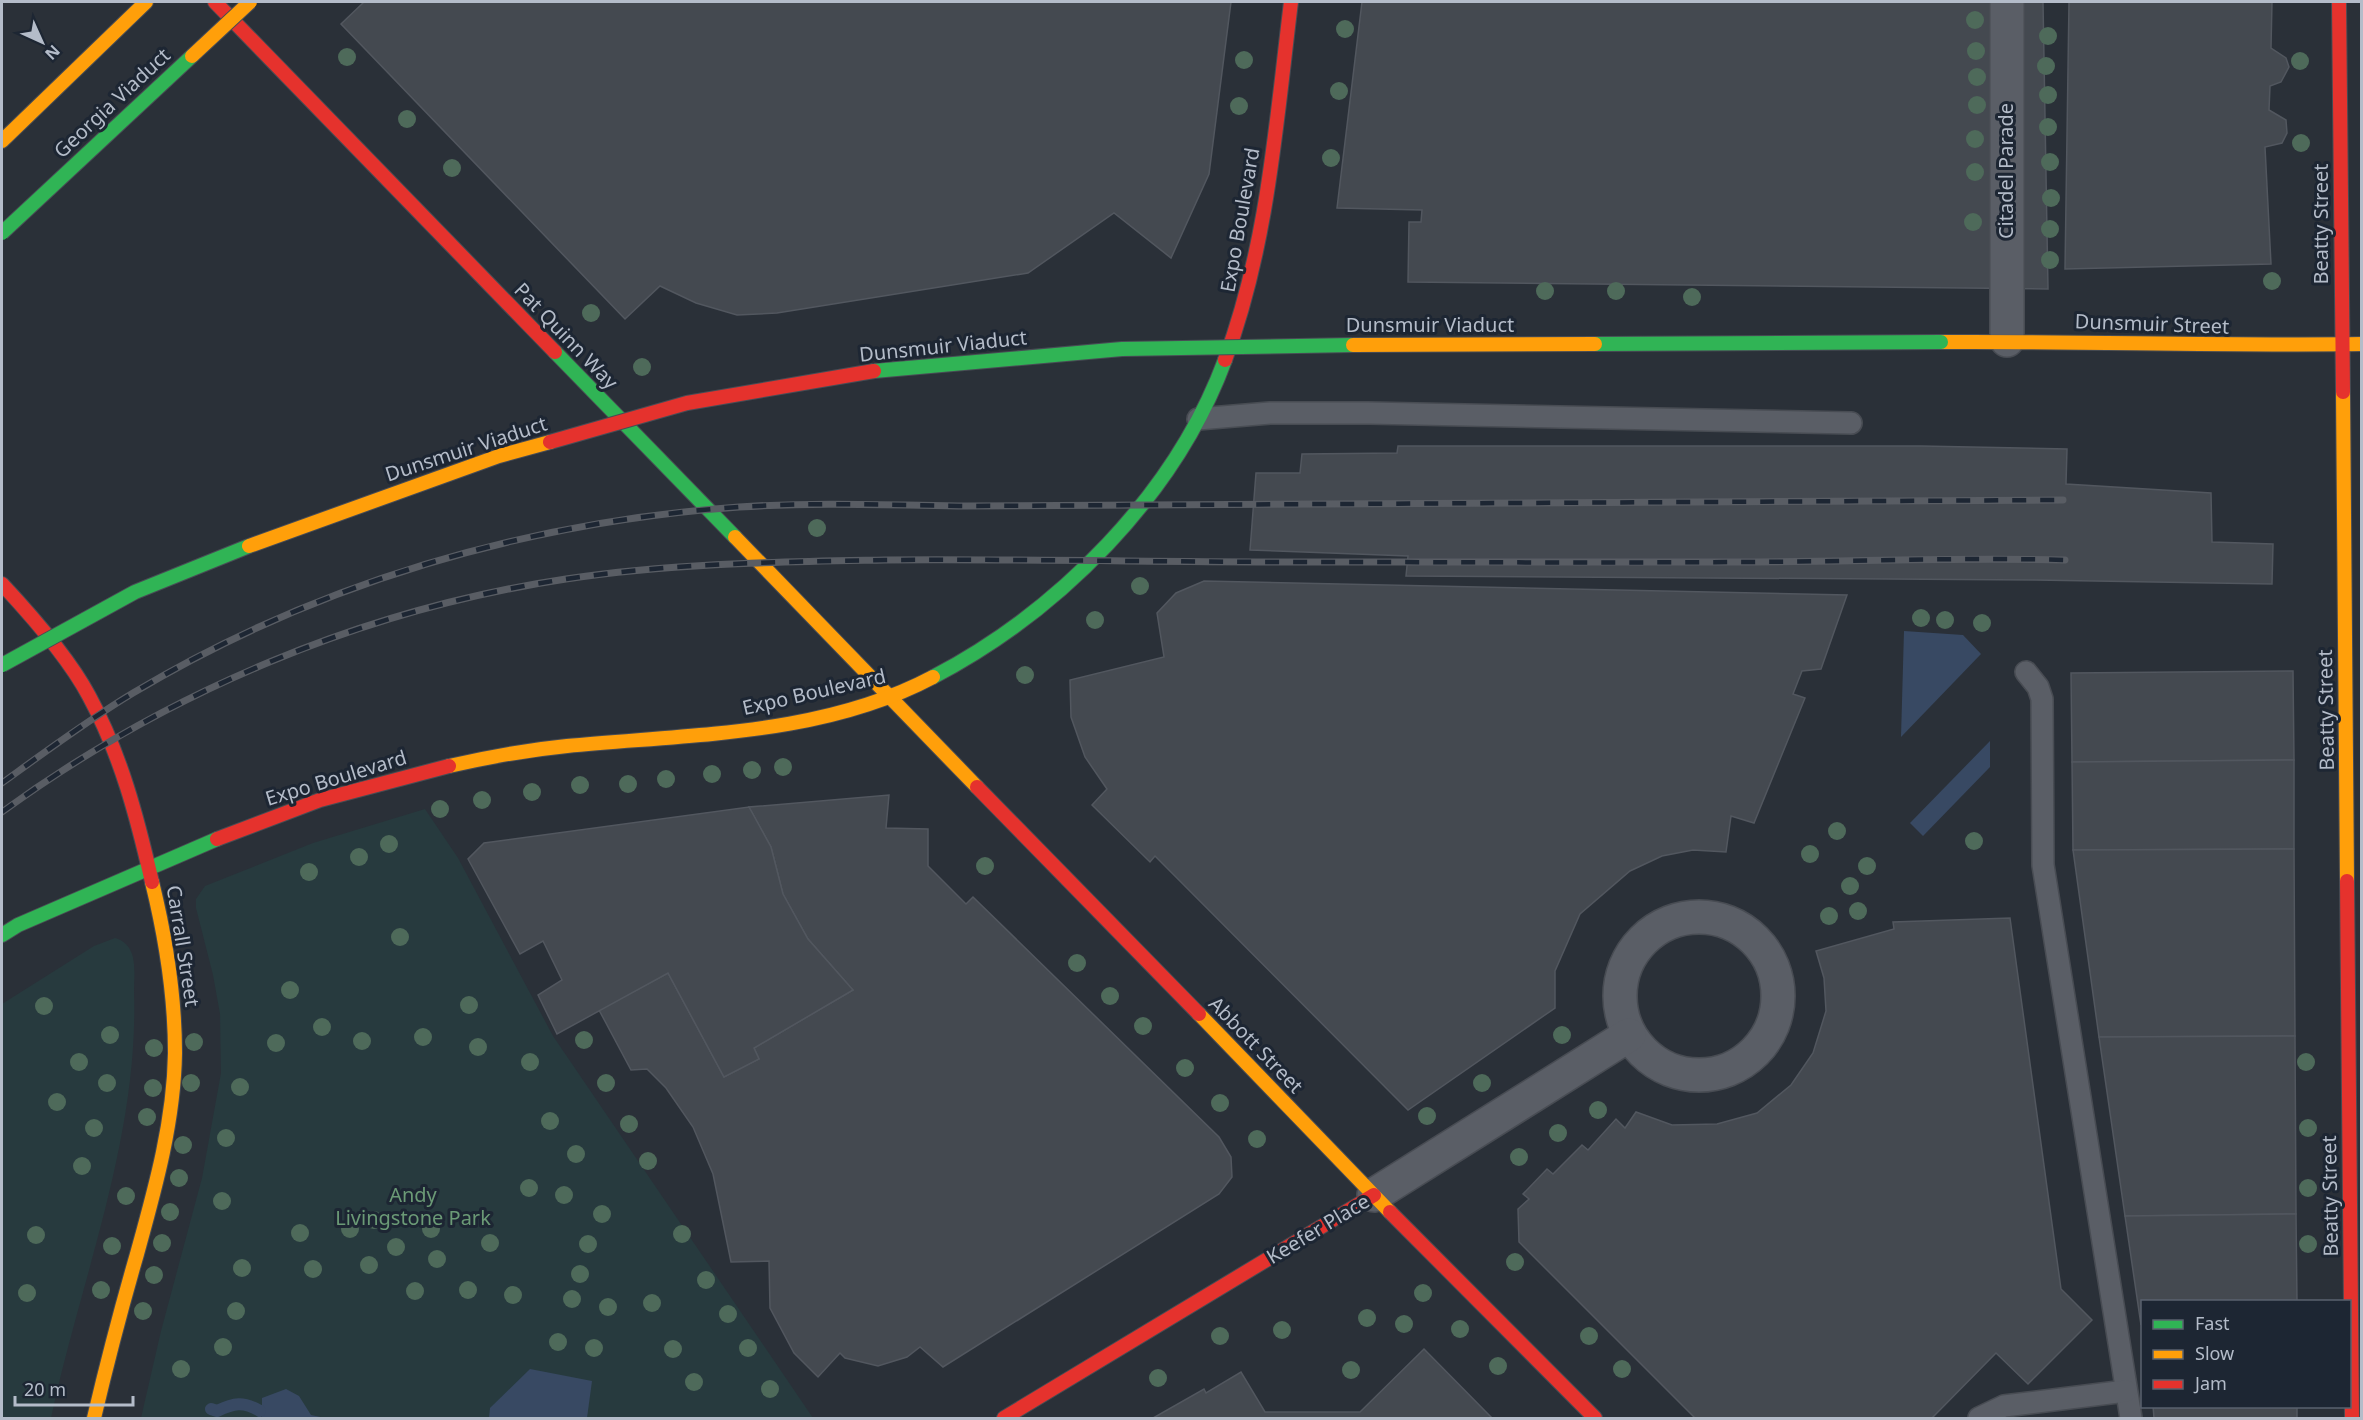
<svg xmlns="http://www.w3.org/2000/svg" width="2363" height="1420" font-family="'Noto Sans',sans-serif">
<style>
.green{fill:#273a3e}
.water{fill:#384963}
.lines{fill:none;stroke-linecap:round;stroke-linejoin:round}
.stream{stroke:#384963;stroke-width:12}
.building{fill:#444950;stroke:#52575f;stroke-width:1.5}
.lane-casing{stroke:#484c53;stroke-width:24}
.street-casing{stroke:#484c53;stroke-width:36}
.fast-casing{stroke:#484c53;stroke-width:16}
.slow-casing{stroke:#484c53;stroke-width:16}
.jam-casing{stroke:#484c53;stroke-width:16}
.lane{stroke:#5a5e66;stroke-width:21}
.street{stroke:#5a5e66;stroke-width:33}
.fast{stroke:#30b455;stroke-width:14}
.slow{stroke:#ff9f0a;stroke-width:14}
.jam{stroke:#e5322d;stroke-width:14}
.rail-casing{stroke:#595d64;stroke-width:7}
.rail{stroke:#1d2633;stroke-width:4.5;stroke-dasharray:14;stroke-linecap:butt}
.fast-bridge-casing{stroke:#484c55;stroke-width:16;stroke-linecap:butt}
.slow-bridge-casing{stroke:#484c55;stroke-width:16;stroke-linecap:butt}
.jam-bridge-casing{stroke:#484c55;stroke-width:16;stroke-linecap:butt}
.fast-bridge{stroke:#30b455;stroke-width:14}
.slow-bridge{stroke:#ff9f0a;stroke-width:14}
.jam-bridge{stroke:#e5322d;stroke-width:14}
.tree{fill:#4e6a5a}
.labels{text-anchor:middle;stroke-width:6;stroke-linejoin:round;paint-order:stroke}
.street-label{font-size:20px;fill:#b4bcc9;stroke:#1d2633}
.park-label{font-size:20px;fill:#6b9a76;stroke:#1d2633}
</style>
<rect width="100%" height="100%" fill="#2a3038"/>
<g class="green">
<polygon points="425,809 458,858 553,1036 813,1418 141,1418 161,1331 202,1178 221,1073 220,1014 213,975 196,908 196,899 205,886 313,843"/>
<path d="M115,938C139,945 134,972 134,992C139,1138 81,1278 51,1418H2V1004L94,946Z"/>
</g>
<g class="water">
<polygon points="1904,631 1963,635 1981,654 1901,737"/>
<polygon points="1990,741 1990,767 1923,836 1910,823"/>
<polygon points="530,1369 592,1381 587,1418 489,1418 490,1408"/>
<polygon points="286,1389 299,1396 311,1415 325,1418 262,1418 262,1398"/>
</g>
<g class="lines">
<path class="stream" d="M211,1409L217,1411C234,1403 243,1401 260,1411"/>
</g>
<g class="building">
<polygon points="364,2 1231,2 1209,174 1171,258 1114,213 1028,273 777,313 737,315 696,303 660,286 625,319 341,24"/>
<polygon points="1362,2 2043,2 2048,289 1408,282 1409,222 1421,222 1422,210 1337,208"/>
<polygon points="2069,2 2272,2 2271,48 2286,58 2289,67 2281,82 2270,86 2269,110 2286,120 2287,133 2282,143 2265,147 2271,264 2065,269"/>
<polygon points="1398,446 1921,446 2067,449 2066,484 2211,493 2212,542 2273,544 2272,584 2035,580 1406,576 1408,556 1250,550 1256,473 1300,473 1302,454 1397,453"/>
<polygon points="1204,581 1847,595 1821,669 1802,671 1793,694 1805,698 1754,823 1731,816 1726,852 1693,850 1662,856 1630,871 1580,914 1555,971 1555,1008 1408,1110 1155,856 1150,862 1092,805 1107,789 1085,757 1071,717 1070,680 1164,657 1157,613 1176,593"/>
<polygon points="2293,671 2294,760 2072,762 2071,673"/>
<polygon points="2294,760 2294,849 2073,850 2072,762"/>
<polygon points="889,795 886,828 928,829 928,866 966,904 973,897 1219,1137 1231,1157 1232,1177 1219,1194 943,1367 920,1347 907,1357 878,1366 845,1358 840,1353 818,1377 794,1353 770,1308 769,1261 731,1262 713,1174 693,1127 666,1088 647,1069 631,1070 599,1010 668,973 724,1077 759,1059 754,1048 853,990 808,939 783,894 771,847 749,807"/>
<polygon points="749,807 771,847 783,894 808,939 853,990 754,1048 759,1059 724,1077 668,973 557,1034 538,995 562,980 543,941 520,954 468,859 484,843"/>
<polygon points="2294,849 2295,1036 2099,1037 2073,850"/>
<polygon points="2010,918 2061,1289 2092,1320 2028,1384 1996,1353 1932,1418 1695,1418 1519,1242 1518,1209 1529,1199 1523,1194 1547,1169 1553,1174 1582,1145 1588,1150 1616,1119 1625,1128 1636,1112 1672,1125 1717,1124 1757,1113 1791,1085 1813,1053 1826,1011 1824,978 1816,951 1894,929 1893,922"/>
<polygon points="2295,1036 2296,1214 2125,1216 2099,1037"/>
<polygon points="2296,1214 2297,1302 2142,1302 2141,1325 2125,1216"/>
<polygon points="1424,1349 1492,1418 1153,1418 1204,1389 1206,1393 1241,1372 1265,1412 1360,1412"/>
<polygon points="2153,1406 2297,1406 2297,1418 2154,1418"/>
</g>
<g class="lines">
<defs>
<g id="lane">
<polyline points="1198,419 1270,413 1369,413 1851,423"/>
<polyline points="2026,672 2038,687 2042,699 2043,865 2131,1418"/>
<polyline points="1979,1418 2004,1406 2126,1391"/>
</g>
<g id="street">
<polyline points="2007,340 2007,2"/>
<circle cx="1699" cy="996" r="79"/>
<polyline points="1374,1195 1629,1035"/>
</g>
<g id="fast">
<polyline points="555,352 735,537"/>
<path d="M933,677C1059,611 1175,495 1225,360"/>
<polyline points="2,935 18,925 217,839"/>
</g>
<g id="slow">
<polyline points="2,141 146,2"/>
<path d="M1941,342C2081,341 2222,346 2362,344"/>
<polyline points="2343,392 2347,881"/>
<polyline points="735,537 977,787"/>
<path d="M449,766C488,757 527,750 567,746C689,734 822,736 933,677"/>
<polyline points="1199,1014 1390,1212"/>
<path d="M94,1418C107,1363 121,1309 137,1254C155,1189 174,1122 175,1053C175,994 166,939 152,882"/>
</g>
<g id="jam">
<polyline points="215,2 555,352"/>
<polyline points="2339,2 2343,392"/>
<path d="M1225,360C1268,244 1276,123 1291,2"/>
<path d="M2,584C30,614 70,660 89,696C121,755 137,817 152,882"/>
<polyline points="977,787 1199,1014"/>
<polyline points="217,839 320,800 449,766"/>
<polyline points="2347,881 2352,1418"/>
<polyline points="1390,1212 1595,1418"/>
<polyline points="1004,1418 1374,1195"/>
</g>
</defs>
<use href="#lane" class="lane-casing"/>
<use href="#street" class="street-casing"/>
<use href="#fast" class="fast-casing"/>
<use href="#slow" class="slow-casing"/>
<use href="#jam" class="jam-casing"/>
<use href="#lane" class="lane"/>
<use href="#street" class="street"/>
<use href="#fast" class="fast"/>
<use href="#slow" class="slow"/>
<use href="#jam" class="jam"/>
<defs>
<g id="rail">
<path d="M2,783C45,752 88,720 133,693C317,583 526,522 739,507C814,502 890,505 966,506L2063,500"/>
<path d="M2,812C167,692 364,609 566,579C672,563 778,562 885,560C1026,559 1168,562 1310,562C1452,562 1594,563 1735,562C1845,562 1955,557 2065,560"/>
</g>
</defs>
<use href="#rail" class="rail-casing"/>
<use href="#rail" class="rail"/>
<defs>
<g id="fast-bridge">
<polyline points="2,233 192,56"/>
<polyline points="1595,344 1941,342"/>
<polyline points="874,371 1122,349 1353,345"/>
<polyline points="2,665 135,592 249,546"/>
</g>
<g id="slow-bridge">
<polyline points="192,56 250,2"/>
<polyline points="1353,345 1595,344"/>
<polyline points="249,546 499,456 550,442"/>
</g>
<polyline id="jam-bridge" points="550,442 687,403 874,371"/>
</defs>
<use href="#fast-bridge" class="fast-bridge-casing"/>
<use href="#slow-bridge" class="slow-bridge-casing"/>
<use href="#jam-bridge" class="jam-bridge-casing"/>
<use href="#fast-bridge" class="fast-bridge"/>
<use href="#slow-bridge" class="slow-bridge"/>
<use href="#jam-bridge" class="jam-bridge"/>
</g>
<g class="tree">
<circle cx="1975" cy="20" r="9"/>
<circle cx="1345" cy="29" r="9"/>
<circle cx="2048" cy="36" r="9"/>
<circle cx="1976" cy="51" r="9"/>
<circle cx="347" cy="57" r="9"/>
<circle cx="1244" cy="60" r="9"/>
<circle cx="2300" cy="61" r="9"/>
<circle cx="2046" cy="66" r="9"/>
<circle cx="1977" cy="77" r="9"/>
<circle cx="1339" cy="91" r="9"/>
<circle cx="2048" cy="95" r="9"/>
<circle cx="1977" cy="105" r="9"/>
<circle cx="1239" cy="106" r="9"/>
<circle cx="407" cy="119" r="9"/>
<circle cx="2048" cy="127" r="9"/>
<circle cx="1975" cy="139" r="9"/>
<circle cx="2301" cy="143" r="9"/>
<circle cx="1331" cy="158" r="9"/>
<circle cx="2050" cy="162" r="9"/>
<circle cx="452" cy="168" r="9"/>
<circle cx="1975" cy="172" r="9"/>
<circle cx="2051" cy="198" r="9"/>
<circle cx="1973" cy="222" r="9"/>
<circle cx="2050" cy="229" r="9"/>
<circle cx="2050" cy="260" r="9"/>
<circle cx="2272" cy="281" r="9"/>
<circle cx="1545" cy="291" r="9"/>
<circle cx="1616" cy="291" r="9"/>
<circle cx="1692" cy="297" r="9"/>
<circle cx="591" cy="313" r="9"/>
<circle cx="642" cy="367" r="9"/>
<circle cx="817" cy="528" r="9"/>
<circle cx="1140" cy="586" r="9"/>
<circle cx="1921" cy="618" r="9"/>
<circle cx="1095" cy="620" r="9"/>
<circle cx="1945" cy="620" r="9"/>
<circle cx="1982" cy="623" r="9"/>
<circle cx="1025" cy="675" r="9"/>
<circle cx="783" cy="767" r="9"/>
<circle cx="752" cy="770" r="9"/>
<circle cx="712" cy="774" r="9"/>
<circle cx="666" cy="779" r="9"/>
<circle cx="628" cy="784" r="9"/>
<circle cx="580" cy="785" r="9"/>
<circle cx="532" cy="792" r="9"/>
<circle cx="482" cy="800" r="9"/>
<circle cx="440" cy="809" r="9"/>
<circle cx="1837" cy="831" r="9"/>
<circle cx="1974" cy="841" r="9"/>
<circle cx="389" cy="844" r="9"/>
<circle cx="1810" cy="854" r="9"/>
<circle cx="359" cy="857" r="9"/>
<circle cx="985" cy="866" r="9"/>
<circle cx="1867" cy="866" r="9"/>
<circle cx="309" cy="872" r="9"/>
<circle cx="1850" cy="886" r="9"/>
<circle cx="1858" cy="911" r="9"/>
<circle cx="1829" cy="916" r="9"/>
<circle cx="400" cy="937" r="9"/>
<circle cx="1077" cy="963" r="9"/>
<circle cx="290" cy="990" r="9"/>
<circle cx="1110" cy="996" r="9"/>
<circle cx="469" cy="1005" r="9"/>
<circle cx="44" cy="1006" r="9"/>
<circle cx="1143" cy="1026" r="9"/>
<circle cx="322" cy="1027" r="9"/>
<circle cx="110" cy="1035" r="9"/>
<circle cx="1562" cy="1035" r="9"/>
<circle cx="423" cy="1037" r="9"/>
<circle cx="584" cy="1040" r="9"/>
<circle cx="362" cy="1041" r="9"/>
<circle cx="194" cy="1042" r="9"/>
<circle cx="276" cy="1043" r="9"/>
<circle cx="478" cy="1047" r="9"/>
<circle cx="154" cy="1048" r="9"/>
<circle cx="79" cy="1062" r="9"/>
<circle cx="530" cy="1062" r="9"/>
<circle cx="2306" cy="1062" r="9"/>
<circle cx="1185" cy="1068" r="9"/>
<circle cx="107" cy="1083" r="9"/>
<circle cx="191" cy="1083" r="9"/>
<circle cx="606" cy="1083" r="9"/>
<circle cx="1482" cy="1083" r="9"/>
<circle cx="240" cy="1087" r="9"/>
<circle cx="153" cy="1088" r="9"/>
<circle cx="57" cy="1102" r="9"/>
<circle cx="1220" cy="1103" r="9"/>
<circle cx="1598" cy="1110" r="9"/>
<circle cx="1427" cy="1116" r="9"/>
<circle cx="147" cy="1117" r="9"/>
<circle cx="550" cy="1121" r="9"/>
<circle cx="629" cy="1124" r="9"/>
<circle cx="94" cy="1128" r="9"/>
<circle cx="2308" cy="1128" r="9"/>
<circle cx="1558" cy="1133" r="9"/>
<circle cx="226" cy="1138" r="9"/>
<circle cx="1257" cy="1139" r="9"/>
<circle cx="183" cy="1145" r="9"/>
<circle cx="576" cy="1154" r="9"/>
<circle cx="1519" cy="1157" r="9"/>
<circle cx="648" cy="1161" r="9"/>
<circle cx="82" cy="1166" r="9"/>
<circle cx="179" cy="1178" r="9"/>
<circle cx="529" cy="1188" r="9"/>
<circle cx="2308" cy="1188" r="9"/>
<circle cx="564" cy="1195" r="9"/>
<circle cx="126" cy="1196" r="9"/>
<circle cx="222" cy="1201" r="9"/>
<circle cx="170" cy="1212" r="9"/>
<circle cx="602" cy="1214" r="9"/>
<circle cx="374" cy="1220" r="9"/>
<circle cx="350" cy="1229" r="9"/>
<circle cx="431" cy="1229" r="9"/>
<circle cx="300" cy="1233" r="9"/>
<circle cx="682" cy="1234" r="9"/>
<circle cx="36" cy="1235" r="9"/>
<circle cx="162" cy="1243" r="9"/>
<circle cx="490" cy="1243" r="9"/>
<circle cx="588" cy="1244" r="9"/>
<circle cx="2308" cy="1244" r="9"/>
<circle cx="112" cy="1246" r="9"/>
<circle cx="396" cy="1247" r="9"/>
<circle cx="437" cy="1259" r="9"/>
<circle cx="1515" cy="1262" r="9"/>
<circle cx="369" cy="1265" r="9"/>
<circle cx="242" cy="1268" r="9"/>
<circle cx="313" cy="1269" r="9"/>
<circle cx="580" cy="1274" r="9"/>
<circle cx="154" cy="1275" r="9"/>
<circle cx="706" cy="1280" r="9"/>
<circle cx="101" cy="1290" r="9"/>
<circle cx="468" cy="1290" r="9"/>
<circle cx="415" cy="1291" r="9"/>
<circle cx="27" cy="1293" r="9"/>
<circle cx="1423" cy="1293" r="9"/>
<circle cx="513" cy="1295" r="9"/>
<circle cx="572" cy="1299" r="9"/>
<circle cx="652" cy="1303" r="9"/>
<circle cx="608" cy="1307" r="9"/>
<circle cx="143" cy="1311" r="9"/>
<circle cx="236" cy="1311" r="9"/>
<circle cx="728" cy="1314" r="9"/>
<circle cx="1367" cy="1318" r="9"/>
<circle cx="1404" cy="1324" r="9"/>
<circle cx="1460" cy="1329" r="9"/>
<circle cx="1282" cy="1330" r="9"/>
<circle cx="1220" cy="1336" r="9"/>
<circle cx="1589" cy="1336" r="9"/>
<circle cx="558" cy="1342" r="9"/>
<circle cx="223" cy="1347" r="9"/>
<circle cx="594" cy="1348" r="9"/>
<circle cx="748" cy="1348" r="9"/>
<circle cx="673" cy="1349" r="9"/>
<circle cx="1498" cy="1366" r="9"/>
<circle cx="181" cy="1369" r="9"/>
<circle cx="1622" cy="1369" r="9"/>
<circle cx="1351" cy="1370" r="9"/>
<circle cx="1158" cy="1378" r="9"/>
<circle cx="694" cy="1382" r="9"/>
<circle cx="770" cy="1389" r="9"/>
</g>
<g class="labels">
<g class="street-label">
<text transform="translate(112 103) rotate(-43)" y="7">Georgia Viaduct</text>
<text transform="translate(2006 171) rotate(-90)" y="7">Citadel Parade</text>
<text transform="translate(1240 220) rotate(-80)" y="7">Expo Boulevard</text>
<text transform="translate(2321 224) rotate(-90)" y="7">Beatty Street</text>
<text transform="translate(2152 324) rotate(2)" y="7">Dunsmuir Street</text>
<text x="1430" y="332">Dunsmuir Viaduct</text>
<text transform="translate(566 336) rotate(46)" y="7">Pat Quinn Way</text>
<text transform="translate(943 346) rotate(-6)" y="7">Dunsmuir Viaduct</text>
<text transform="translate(466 449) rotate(-18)" y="7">Dunsmuir Viaduct</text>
<text transform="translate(814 692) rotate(-13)" y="7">Expo Boulevard</text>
<text transform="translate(2326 710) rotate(-91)" y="7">Beatty Street</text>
<text transform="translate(336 778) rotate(-17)" y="7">Expo Boulevard</text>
<text transform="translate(183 946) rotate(81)" y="7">Carrall Street</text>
<text transform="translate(1256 1045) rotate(46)" y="7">Abbott Street</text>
<text transform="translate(2330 1196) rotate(-91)" y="7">Beatty Street</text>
<text transform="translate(1318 1229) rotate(-31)" y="7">Keefer Place</text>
</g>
<g class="park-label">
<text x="413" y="1202">Andy<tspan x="413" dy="23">Livingstone Park</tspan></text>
</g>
</g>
<rect width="2363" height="1420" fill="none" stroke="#b4bcc9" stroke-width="6"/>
<rect x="2141" y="1300" width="210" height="108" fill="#1d2633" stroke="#59626f" stroke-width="1.5"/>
<rect x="2153" y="1320" width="30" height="9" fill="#30b455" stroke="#59626f" stroke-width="1.5"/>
<text x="2195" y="1330" font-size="18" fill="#b4bcc9">Fast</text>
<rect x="2153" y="1350" width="30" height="9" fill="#ff9f0a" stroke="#59626f" stroke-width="1.5"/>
<text x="2195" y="1360" font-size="18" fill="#b4bcc9">Slow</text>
<rect x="2153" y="1380" width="30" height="9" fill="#e5322d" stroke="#59626f" stroke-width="1.5"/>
<text x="2195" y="1390" font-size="18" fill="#b4bcc9">Jam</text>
<g transform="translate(42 42) rotate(135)" stroke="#1d2633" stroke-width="4.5" paint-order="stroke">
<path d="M0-4.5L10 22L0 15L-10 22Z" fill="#b4bcc9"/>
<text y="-9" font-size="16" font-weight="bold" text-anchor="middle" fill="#b4bcc9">N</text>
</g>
<path d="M15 1396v9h118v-9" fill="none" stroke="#b4bcc9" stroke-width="3"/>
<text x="24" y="1396" font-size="18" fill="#b4bcc9" stroke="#1d2633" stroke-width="4.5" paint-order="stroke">20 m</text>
</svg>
